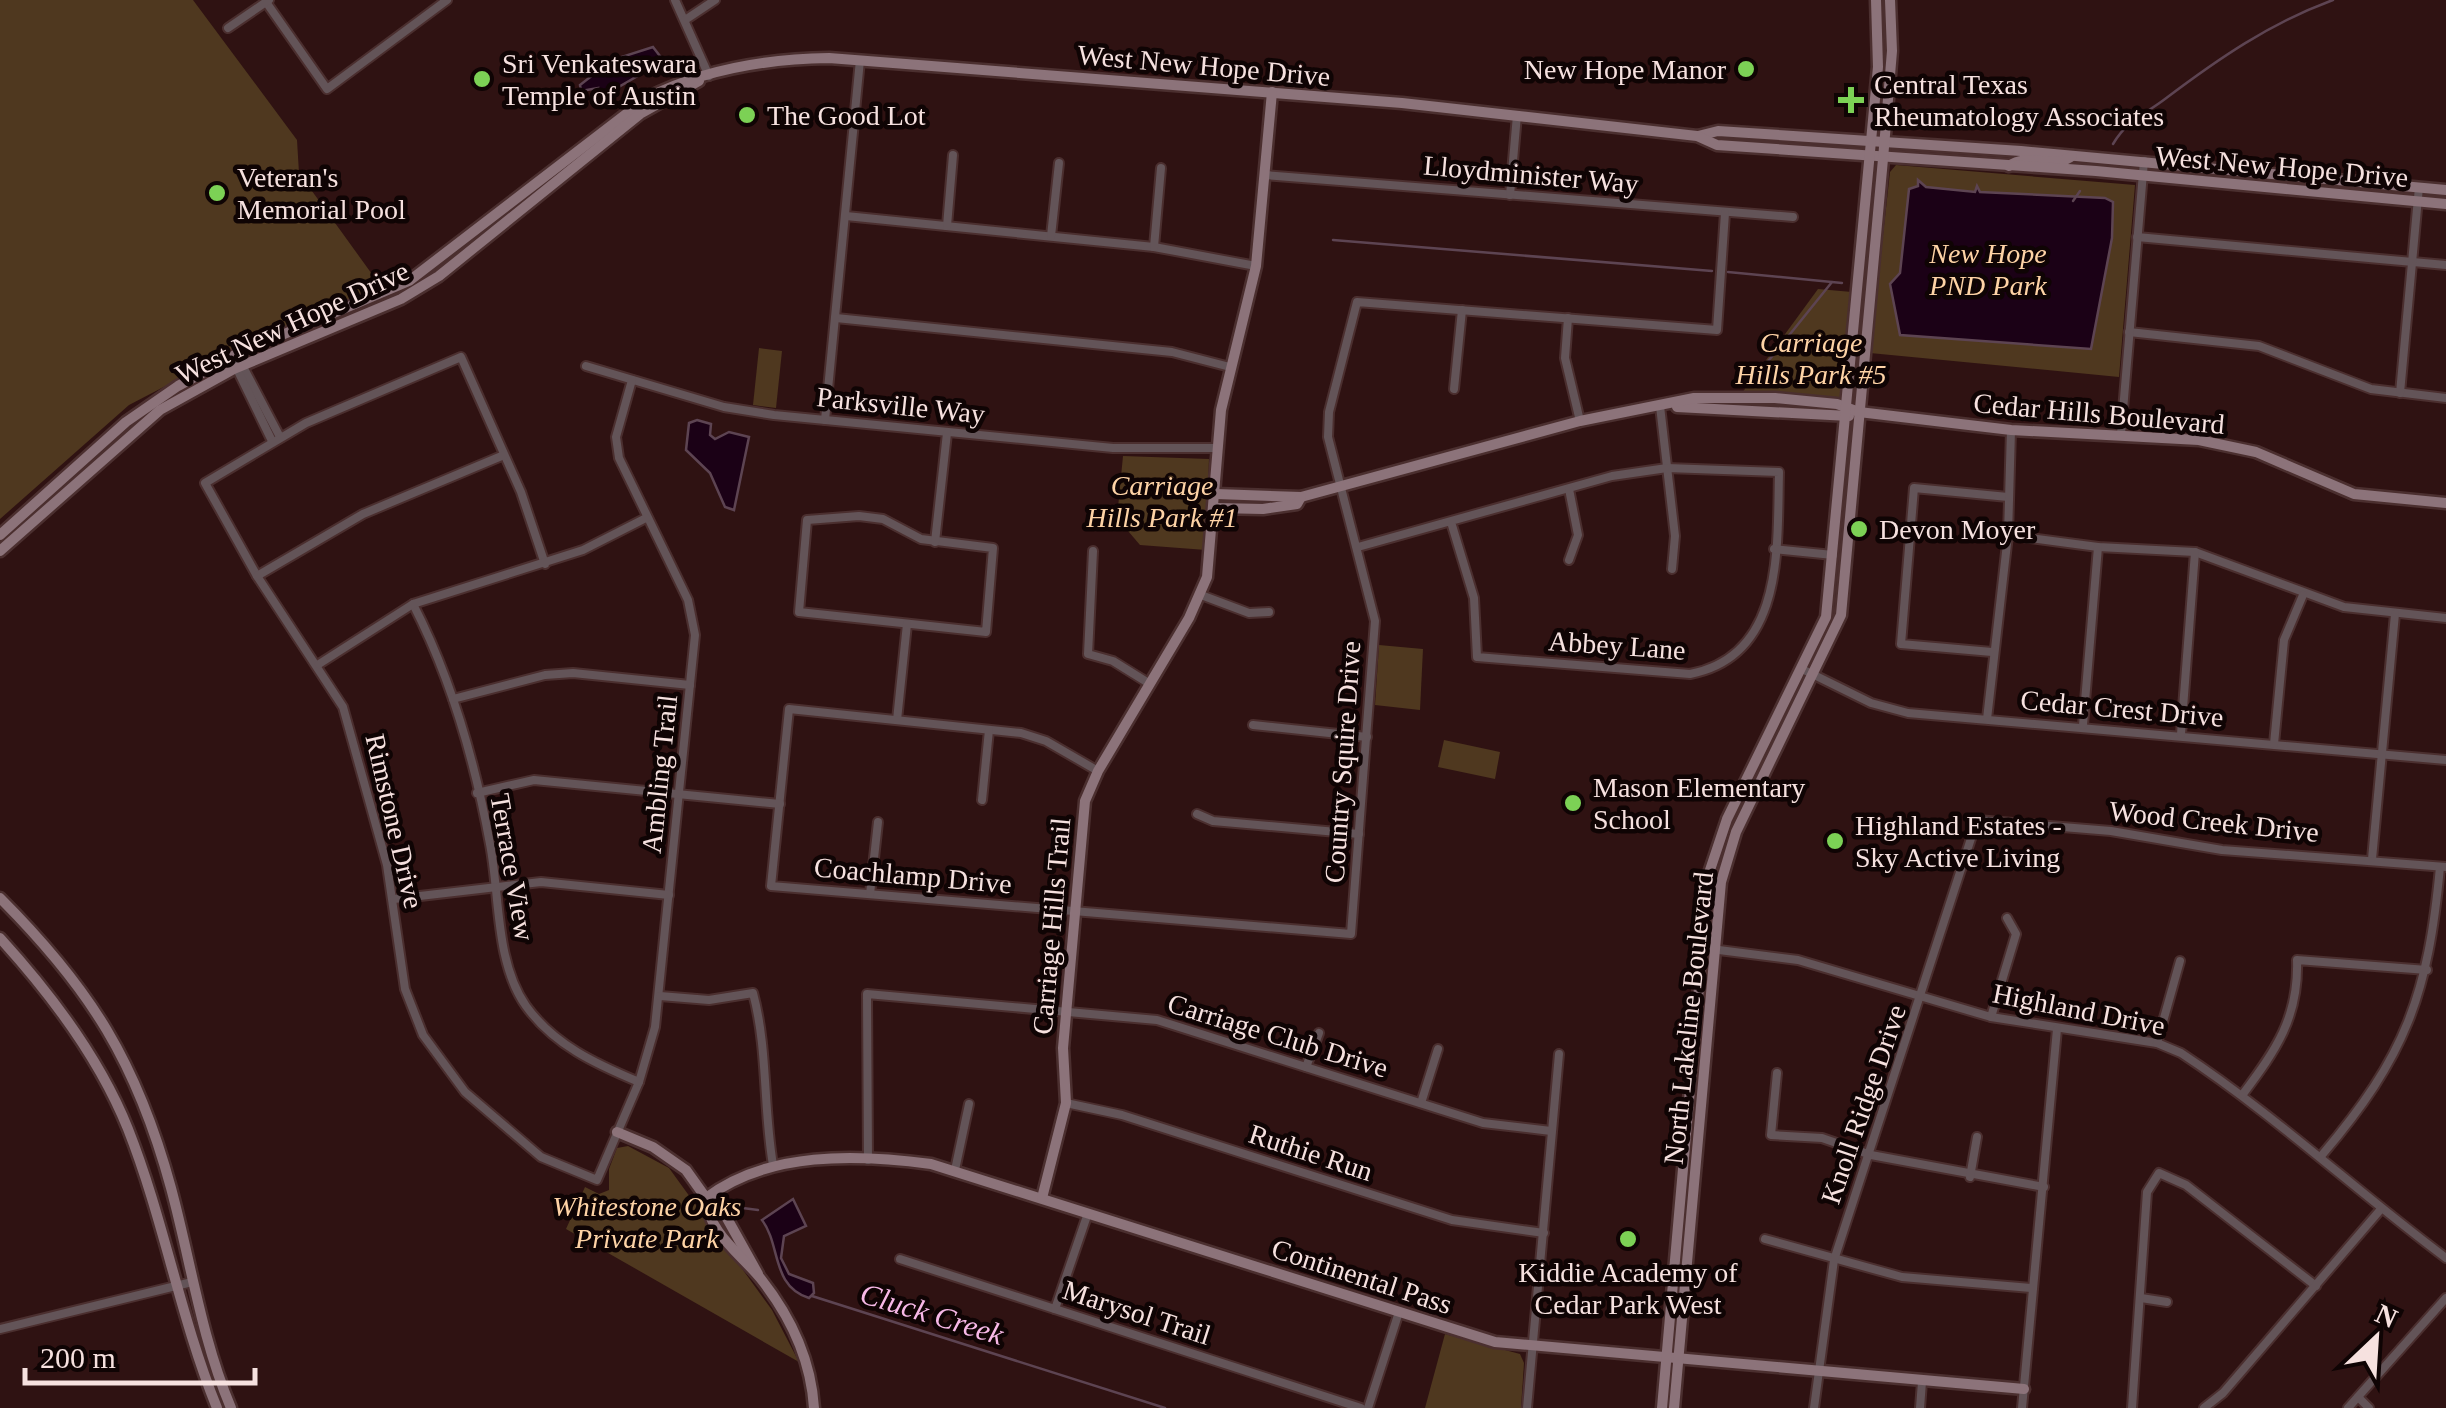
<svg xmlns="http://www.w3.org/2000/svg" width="2446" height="1408" font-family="'Times New Roman',serif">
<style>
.green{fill:#4f381f}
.water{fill:#1b0116;stroke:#5d4452;stroke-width:2.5}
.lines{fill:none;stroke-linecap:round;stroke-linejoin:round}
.stream{stroke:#5d4452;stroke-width:2.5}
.street-casing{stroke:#4b2f2f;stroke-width:12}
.secondary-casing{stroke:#4b2f2f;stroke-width:15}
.street{stroke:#635458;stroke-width:8}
.secondary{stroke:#8c737a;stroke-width:10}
.poi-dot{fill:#7cd155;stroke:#0f0404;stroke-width:4}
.labels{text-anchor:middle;stroke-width:9;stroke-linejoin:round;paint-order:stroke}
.poi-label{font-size:28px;fill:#f6e1df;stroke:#0f0404;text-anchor:start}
.street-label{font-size:28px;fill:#f6e1df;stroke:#0f0404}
.park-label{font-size:28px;font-style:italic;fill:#fed3a6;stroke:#0f0404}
.water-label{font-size:30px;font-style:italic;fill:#f7b8e7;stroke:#0f0404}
</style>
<rect width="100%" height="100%" fill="#2f1212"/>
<g class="green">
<polygon points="0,0 193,0 297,140 299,173 382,288 254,340 129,405 0,519"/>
<polygon points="1896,165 2135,185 2119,377 1870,353 1890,172"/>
<polygon points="1818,289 1852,292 1840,399 1742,393"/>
<polygon points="759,348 782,351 776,408 753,405"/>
<polygon points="1123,456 1209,459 1206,550 1140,545 1117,518"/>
<polygon points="1379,645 1423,649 1420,710 1375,705"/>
<polygon points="1444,740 1500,752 1495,779 1438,767"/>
<polygon points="628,1146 669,1168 772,1310 799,1362 566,1229 585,1187 599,1194 609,1190 609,1169 617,1148"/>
<polygon points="1445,1334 1520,1354 1524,1363 1521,1408 1425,1408"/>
</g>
<g class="water">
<polygon points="653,47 663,60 660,63 596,100 598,88 581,91 580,85 612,60"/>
<polygon points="1918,180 1926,187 1975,192 1977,186 1980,192 2105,198 2113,202 2112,238 2091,349 1900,335 1890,284 1900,273 1909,189 1918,186"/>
<polygon points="697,420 711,424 710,435 715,439 729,432 749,437 734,510 725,507 710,473 686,450 689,423"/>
<path d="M793,1199L806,1226L784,1236L781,1258L789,1274L813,1283L814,1293L809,1298C771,1286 781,1245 762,1220Z"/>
</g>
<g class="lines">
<g class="stream">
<path d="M2113,144C2127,120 2144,115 2165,99C2218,59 2270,23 2333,0"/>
<polyline points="2073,201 2080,191"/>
<polyline points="1333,240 1712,271"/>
<polyline points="1728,272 1842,283"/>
<polyline points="1753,380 1832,282"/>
<polyline points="735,1207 758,1210"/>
<polyline points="812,1296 1165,1408"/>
</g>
<defs>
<g id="street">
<polyline points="675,0 709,76"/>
<polyline points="266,2 327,89 447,0"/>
<polyline points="685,20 715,0"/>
<polyline points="228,28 269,0"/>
<polyline points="1265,175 1793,217"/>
<polyline points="1510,195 1517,115"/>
<polyline points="846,216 1154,247 1256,266"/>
<polyline points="947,226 953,155"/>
<polyline points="1051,236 1059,163"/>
<polyline points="2137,237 2446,265"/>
<polyline points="1154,247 1161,168"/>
<polyline points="836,318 1172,352 1230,367"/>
<polyline points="1568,318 1565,358 1580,421"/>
<polyline points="2129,332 2259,346 2371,389 2446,398"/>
<polyline points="240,361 280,437"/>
<polyline points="235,365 272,441"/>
<polyline points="586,366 724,407 774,415 1113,448 1217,448"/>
<polyline points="1454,389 1462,310"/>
<polyline points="2400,393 2419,187"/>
<polyline points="1660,406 1675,536 1672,569"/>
<polyline points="825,420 860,60"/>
<polyline points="2121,434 2144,161"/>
<polygon points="859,516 883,519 921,539 993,548 986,632 799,612 807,520"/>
<polyline points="2008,535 2098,547 2195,552 2344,607 2446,618"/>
<polyline points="935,542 947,433"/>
<path d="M1358,547L1612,476L1667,468L1779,472C1777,547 1785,656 1690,674L1477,657L1474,598L1451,522"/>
<polyline points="1774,549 1833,555"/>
<polyline points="1093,551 1088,654 1113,661 1150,684"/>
<polyline points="1569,560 1578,535 1569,489"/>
<polyline points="545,564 521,492 461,357 306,423 205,483 257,576 343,707 387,865 405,989 423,1035 465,1092 541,1157 597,1180 639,1082 655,1027 695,635 688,600 619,458 616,437 632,380"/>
<polyline points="257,576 363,514 504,455"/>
<polyline points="1201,595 1249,613 1269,612"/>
<path d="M413,604C451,678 475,762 490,844C500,895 495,962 526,1006C554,1045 596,1064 639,1082"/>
<polyline points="1992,652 1901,644 1914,488 2008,497"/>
<polyline points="319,664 413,604 583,550 646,518"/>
<polyline points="1802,669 1871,703 1908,713 2446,760"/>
<polyline points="453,699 545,675 573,673 690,685"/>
<polyline points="1987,719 2008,535 2011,430"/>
<polyline points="897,720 907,624"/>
<polyline points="1253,725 1367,737"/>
<polyline points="2083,725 2098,547"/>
<polyline points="2181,734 2195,552"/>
<polyline points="2274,744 2284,640 2303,595"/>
<polyline points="1098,771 1046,741 1021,733 789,709 771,886 1351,934 1375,621 1328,437 1329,412 1357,302 1717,330 1725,213"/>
<polyline points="477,793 534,780 780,804"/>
<polyline points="982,800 989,730"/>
<polyline points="1197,814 1213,821 1359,834"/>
<polyline points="2372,859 2395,614"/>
<polyline points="870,894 878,822"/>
<polyline points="394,899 541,882 669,895"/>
<path d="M1711,949L1798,960L1991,1017L2157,1043L2181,1053C2275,1115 2356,1191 2446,1258"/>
<path d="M660,996L709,1000L753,993C768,1049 763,1107 773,1165"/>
<polyline points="1991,1017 2016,934 2007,918"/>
<polyline points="2157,1043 2180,961"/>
<polyline points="1306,1067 1319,1033"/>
<polyline points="1777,1073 1771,1135 1822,1138 1871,1155 2044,1187"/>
<path d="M2243,1094C2276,1050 2299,1017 2297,960L2427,970"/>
<polyline points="1066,1103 1122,1115 1452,1220 1544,1233"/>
<polyline points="1421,1103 1438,1049"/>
<path d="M2322,1155C2406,1056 2428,995 2440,867"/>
<polyline points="868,1160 867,994 1157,1020 1483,1123 1551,1131"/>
<polyline points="955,1170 969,1104"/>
<polyline points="1970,1177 1977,1137"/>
<polyline points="1765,1239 1902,1277 2031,1288"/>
<polyline points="900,1259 1361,1408"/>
<polyline points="2141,1298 2167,1302"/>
<polyline points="1055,1309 1088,1213"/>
<polyline points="0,1329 192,1282"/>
<polyline points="2358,1397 2369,1408"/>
<polyline points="1368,1408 1399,1312"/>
<polyline points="1527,1408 1559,1054"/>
<polyline points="1814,1408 1834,1260 1977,820 2111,831 2222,850 2446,867"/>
<polyline points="1920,1408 1922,1382"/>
<polyline points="2022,1408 2057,1029"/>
<polyline points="2132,1408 2147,1192 2159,1173 2186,1185 2316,1286"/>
<polyline points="2204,1408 2223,1393 2381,1209"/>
<polyline points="2348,1408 2446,1298"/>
</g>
<g id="secondary">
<polyline points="1698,136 1718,131 2021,151 2446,190"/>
<path d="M2009,166C2028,152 2054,170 2072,156"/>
<polyline points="1677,407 1849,416"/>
<polyline points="1216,494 1301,497 1580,421 1694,398 1775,398 1837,404 1859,412 2011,430 2199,440 2256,452 2354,494 2446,503"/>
<polyline points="1216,508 1263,509 1297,504 1301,497"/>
<path d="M0,535L126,422L178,386L235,355L409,281L647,98C704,69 765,59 829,58L1402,103L1697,136L1717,145L2096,171L2446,204"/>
<polyline points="0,551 160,410 234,369 401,299 439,276 640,114 699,81"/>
<path d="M0,898C91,989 137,1063 171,1188C191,1262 201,1337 231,1408"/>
<path d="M0,938C51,994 100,1059 128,1129C164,1220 180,1317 217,1408"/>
<polyline points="617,1132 653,1147 686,1170 706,1198 719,1204 758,1274"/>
<path d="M706,1198C768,1151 857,1154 931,1164L1495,1342L2024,1389"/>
<path d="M706,1198C708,1233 741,1254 761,1279C791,1317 811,1360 814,1408"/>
<polyline points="1042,1198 1066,1103 1063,1048 1085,801 1098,771 1189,618 1207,577 1221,410 1256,266 1272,92"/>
<polyline points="1662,1408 1709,873 1727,819 1826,617 1878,67 1876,0"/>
<polyline points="1674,1408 1721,882 1736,832 1841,615 1883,159 1892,51 1890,0"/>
</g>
</defs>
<use href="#street" class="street-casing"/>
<use href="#secondary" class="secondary-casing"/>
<use href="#street" class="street"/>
<use href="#secondary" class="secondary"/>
</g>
<g class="poi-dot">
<circle cx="1746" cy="69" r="10"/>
<circle cx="482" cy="79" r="10"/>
<path d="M1846 85h10v10h10v10h-10v10h-10v-10h-10v-10h10z"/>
<circle cx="747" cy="115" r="10"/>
<circle cx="217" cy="193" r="10"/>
<circle cx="1859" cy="529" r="10"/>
<circle cx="1573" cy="803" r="10"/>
<circle cx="1835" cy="841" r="10"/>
<circle cx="1628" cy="1239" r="10"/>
</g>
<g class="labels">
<g class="poi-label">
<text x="502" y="73">Sri Venkateswara<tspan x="502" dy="32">Temple of Austin</tspan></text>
<text x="1726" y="79" text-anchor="end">New Hope Manor</text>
<text x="1874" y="94">Central Texas<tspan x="1874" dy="32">Rheumatology Associates</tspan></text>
<text x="767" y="125">The Good Lot</text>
<text x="237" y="187">Veteran's<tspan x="237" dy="32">Memorial Pool</tspan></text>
<text x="1879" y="539">Devon Moyer</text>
<text x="1593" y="797">Mason Elementary<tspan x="1593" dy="32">School</tspan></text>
<text x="1855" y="835">Highland Estates -<tspan x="1855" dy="32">Sky Active Living</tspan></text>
<text x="1628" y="1282" text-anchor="middle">Kiddie Academy of<tspan x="1628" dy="32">Cedar Park West</tspan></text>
</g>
<g class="street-label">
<text transform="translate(1204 65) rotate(5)" y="10">West New Hope Drive</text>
<text transform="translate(2282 166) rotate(5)" y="10">West New Hope Drive</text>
<text transform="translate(1531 174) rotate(5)" y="10">Lloydminister Way</text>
<text transform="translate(292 322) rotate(-25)" y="10">West New Hope Drive</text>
<text transform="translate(901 405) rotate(6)" y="10">Parksville Way</text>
<text transform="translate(2099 413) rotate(5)" y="10">Cedar Hills Boulevard</text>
<text transform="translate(1617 645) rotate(4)" y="10">Abbey Lane</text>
<text transform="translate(2122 708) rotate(5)" y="10">Cedar Crest Drive</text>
<text transform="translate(1342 762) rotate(-86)" y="10">Country Squire Drive</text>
<text transform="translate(659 774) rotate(-84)" y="10">Ambling Trail</text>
<text transform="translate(395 821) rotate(77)" y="10">Rimstone Drive</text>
<text transform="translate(2214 821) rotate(6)" y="10">Wood Creek Drive</text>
<text transform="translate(513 867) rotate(80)" y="10">Terrace View</text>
<text transform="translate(913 875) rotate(5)" y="10">Coachlamp Drive</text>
<text transform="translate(1051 926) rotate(-85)" y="10">Carriage Hills Trail</text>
<text transform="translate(2079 1009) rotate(11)" y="10">Highland Drive</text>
<text transform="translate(1688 1018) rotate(-84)" y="10">North Lakeline Boulevard</text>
<text transform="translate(1278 1035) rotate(17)" y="10">Carriage Club Drive</text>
<text transform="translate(1863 1104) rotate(-71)" y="10">Knoll Ridge Drive</text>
<text transform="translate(1311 1152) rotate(18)" y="10">Ruthie Run</text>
<text transform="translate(1362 1276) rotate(18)" y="10">Continental Pass</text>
<text transform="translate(1137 1312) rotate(18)" y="10">Marysol Trail</text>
</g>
<g class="park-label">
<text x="1988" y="263">New Hope<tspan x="1988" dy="32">PND Park</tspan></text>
<text x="1811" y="352">Carriage<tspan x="1811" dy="32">Hills Park #5</tspan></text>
<text x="1162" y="495">Carriage<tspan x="1162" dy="32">Hills Park #1</tspan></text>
<text x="647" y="1216">Whitestone Oaks<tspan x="647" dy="32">Private Park</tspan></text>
</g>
<g class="water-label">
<text transform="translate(932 1314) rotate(17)" y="10">Cluck Creek</text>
</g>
</g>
<g transform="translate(2376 1338) rotate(25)" stroke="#0f0404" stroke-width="8" paint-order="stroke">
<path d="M0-8L18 38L0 25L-18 38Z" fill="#f6e1df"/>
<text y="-15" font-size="28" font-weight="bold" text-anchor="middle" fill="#f6e1df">N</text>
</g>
<path d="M25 1368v15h230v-15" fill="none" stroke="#f6e1df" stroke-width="5"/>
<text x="40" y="1368" font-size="30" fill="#f6e1df" stroke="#0f0404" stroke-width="8" paint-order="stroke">200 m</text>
</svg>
